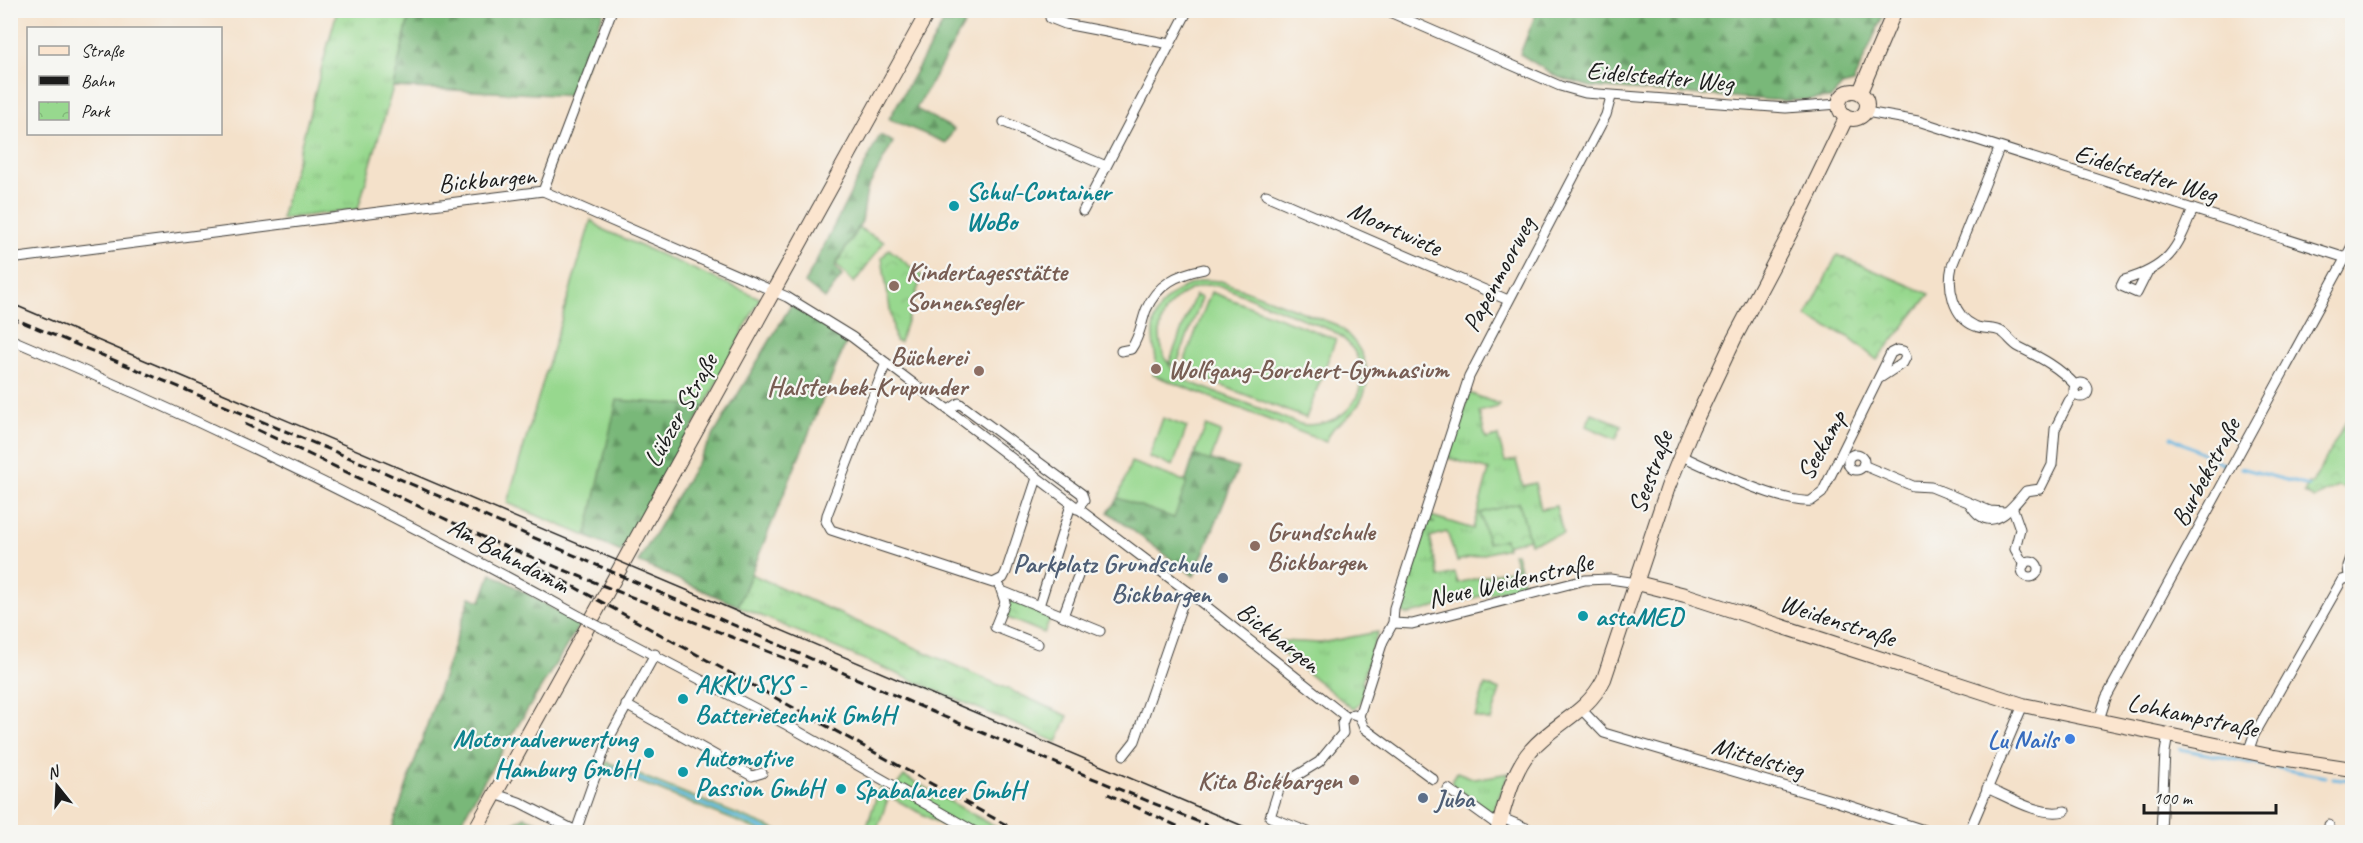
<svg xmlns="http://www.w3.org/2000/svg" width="2363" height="843" font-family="Caveat,sans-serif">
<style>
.grass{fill:url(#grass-tufts);stroke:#5a7a55;stroke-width:1.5}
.forest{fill:url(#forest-firs);stroke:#4a6a4a;stroke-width:1.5}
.wetland{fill:url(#wetland-marsh);stroke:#5a7a55;stroke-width:1.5}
.park{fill:url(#park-crowns);stroke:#5a7a55;stroke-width:1.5}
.garden{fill:#97d88e;stroke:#5a7a55;stroke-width:1.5;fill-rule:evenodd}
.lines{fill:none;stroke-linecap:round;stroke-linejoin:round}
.stream{stroke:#67b7e2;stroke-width:3}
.street-casing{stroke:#3c3a36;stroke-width:11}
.secondary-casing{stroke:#3c3a36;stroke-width:16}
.street{stroke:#fff;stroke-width:9}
.secondary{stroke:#fbe5cf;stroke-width:14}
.tram{stroke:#1c1c1c;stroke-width:1.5}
.rail{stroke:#1c1c1c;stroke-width:3;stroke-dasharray:9 4.5;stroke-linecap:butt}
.street-bridge-casing{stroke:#3c3a36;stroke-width:11;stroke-linecap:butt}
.street-bridge{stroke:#fff;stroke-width:9}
.culture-dot{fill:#0f9aa8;stroke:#f6f6f2;stroke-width:2}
.education-dot{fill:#8d6e63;stroke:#f6f6f2;stroke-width:2}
.service-dot{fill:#5c6f8a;stroke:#f6f6f2;stroke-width:2}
.shop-dot{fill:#3f7fe0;stroke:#f6f6f2;stroke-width:2}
.labels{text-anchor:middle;stroke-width:4.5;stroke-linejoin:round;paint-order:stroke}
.street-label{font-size:26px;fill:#1c1c1c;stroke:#f6f6f2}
.culture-label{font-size:26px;font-weight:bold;fill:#0d838f;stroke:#f6f6f2;text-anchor:start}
.education-label{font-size:26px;font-weight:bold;fill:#785e54;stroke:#f6f6f2;text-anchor:start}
.service-label{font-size:26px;font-weight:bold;fill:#4e5e75;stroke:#f6f6f2;text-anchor:end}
.shop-label{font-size:26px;font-weight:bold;fill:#366cbe;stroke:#f6f6f2;text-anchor:end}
</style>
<defs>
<pattern id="grass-tufts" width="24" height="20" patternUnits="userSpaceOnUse" patternTransform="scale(1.5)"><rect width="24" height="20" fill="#97d88e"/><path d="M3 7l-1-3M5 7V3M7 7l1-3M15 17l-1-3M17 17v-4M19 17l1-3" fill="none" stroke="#82b97a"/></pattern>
<pattern id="forest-firs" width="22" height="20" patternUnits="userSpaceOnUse" patternTransform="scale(1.5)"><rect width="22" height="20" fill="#79b879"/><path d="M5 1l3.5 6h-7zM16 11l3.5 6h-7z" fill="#629562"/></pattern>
<pattern id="wetland-marsh" width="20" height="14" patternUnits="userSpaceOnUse" patternTransform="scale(1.5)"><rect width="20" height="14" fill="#97d88e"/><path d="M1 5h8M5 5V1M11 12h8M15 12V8" fill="none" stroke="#82b97a"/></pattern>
<pattern id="park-crowns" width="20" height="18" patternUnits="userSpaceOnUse" patternTransform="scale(1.5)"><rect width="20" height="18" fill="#97d88e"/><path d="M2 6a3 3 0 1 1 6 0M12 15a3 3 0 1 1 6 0" fill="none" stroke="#82b97a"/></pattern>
</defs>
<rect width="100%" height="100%" fill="#f6f6f2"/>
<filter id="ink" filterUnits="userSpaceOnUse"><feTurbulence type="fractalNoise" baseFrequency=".0167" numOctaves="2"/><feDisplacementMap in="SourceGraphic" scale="12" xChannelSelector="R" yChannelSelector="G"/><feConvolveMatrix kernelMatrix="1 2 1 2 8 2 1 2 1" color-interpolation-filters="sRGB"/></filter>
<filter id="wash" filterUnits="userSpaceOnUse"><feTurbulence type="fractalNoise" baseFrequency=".008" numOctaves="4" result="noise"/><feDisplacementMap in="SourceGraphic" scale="24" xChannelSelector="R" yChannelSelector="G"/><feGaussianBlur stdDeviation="1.35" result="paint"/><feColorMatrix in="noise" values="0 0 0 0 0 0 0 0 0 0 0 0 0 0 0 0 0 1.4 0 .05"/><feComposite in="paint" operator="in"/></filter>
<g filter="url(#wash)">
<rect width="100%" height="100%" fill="#f4e1ca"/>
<g class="grass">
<polygon points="337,11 408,11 410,13 393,87 358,209 281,219"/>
<polygon points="1469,393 1499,404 1498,407 1479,412 1486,439 1498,436 1505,462 1516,460 1523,486 1535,483 1541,509 1556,506 1563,534 1530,543 1519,503 1505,539 1507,548 1457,561 1447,532 1430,537 1439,577 1455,573 1458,583 1517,568 1513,553 1516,553 1524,585 1406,615 1401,610 1403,604 1428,522 1435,523 1429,521 1431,516 1473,529 1489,470 1448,458"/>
<polygon points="751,574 1068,716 1057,742 738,606"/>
<path d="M1378,632L1362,681C1365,690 1362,705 1353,709L1276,648L1280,641L1320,643Z"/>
<polygon points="607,762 781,832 763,832 604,768"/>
<polygon points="1457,772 1475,779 1509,773 1492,814 1489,815 1451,783"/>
<polygon points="904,776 1005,832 955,832 889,796 876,832 865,832 880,786 890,794"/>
</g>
<g class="forest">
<polygon points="408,11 604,11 575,96 393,87 410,13"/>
<polygon points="950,11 972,11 916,109 954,129 946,143 889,119"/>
<polygon points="1537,11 1537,10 1885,11 1853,83 1842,86 1831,98 1786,101 1591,87 1557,77 1520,54"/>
<polygon points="880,135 893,142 867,190 862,221 835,266 842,276 825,299 805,283"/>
<polygon points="791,305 847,340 738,606 638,562"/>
<polygon points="617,400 705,406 621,552 586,536"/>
<polygon points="1194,455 1238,468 1194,576 1108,512 1118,498 1174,518"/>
<polygon points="491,573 580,624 479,789 456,832 391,832 470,597 481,601"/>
<polygon points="525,817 564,832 541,832 518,825 513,832 499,832 503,827"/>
</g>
<polygon class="wetland" points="859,228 884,242 854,283 836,264"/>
<g class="park">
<polygon points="889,249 922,276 900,342 895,341 882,258"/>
<polygon points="1837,255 1930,294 1877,360 1848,337 1806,317"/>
<polygon points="2352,410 2352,490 2337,486 2314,499 2304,493 2309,483 2312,484"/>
<polygon points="1592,413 1622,425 1616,439 1586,426"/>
<polygon points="1519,503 1529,539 1506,545 1505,539 1488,543 1480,513"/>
<polygon points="1011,599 1051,616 1044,633 1003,616"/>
<polygon points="1485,685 1500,690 1491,721 1475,717"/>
</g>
<g class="garden">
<polygon points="591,220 604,230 760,298 705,406 617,400 586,536 507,503"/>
<path d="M1205,280L1221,281L1337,325C1367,348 1380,384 1350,415C1336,429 1336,419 1326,442L1153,375C1159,357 1154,356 1153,338C1151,305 1175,287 1205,280ZM1207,285L1221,286L1333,331C1382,360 1364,425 1307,425C1296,425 1283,417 1272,413C1242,402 1212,391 1181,379C1145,345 1156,294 1207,285Z"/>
<polygon points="1211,292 1336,339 1306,418 1181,370"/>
<polygon points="1195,295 1202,298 1176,366 1169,363"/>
<polygon points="1163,418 1187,427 1173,466 1149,457"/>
<polygon points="1206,426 1221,432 1210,461 1194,455"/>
<polygon points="1131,462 1187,482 1174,518 1118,498"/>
</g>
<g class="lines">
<g class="stream">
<polyline points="2171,437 2226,465"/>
<polyline points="2241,468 2309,486"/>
<polyline points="2180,749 2325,777"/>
<polyline points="610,767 772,832"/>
<polyline points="2333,778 2352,780"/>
</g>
</g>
</g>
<g filter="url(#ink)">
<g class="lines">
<defs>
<g id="street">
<polyline points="1385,10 1560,86 1585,93 1786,108 1839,104"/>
<polyline points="1050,18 1065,24 1170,44"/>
<polyline points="1866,112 1918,121 2352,260"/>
<polyline points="1004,122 1106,166"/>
<path d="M1999,149L1952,266C1947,287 1953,317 1975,326C1984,330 1993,327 2002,332C2008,336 2013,344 2019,347C2041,358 2059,367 2076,386"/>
<polyline points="543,191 612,10"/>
<polyline points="1266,195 1508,300"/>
<polyline points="1083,211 1188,10"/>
<polyline points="10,259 543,191 787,297 852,337 1187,591 1345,716"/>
<path d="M2147,273L2137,293L2121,286L2124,280C2168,268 2177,250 2193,209"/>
<path d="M10,339C205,421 396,515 581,617"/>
<path d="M1121,351L1131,349C1140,336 1141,324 1146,310C1157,284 1178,274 1204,269"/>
<polyline points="886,363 827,515 826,521 831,530 993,583 1003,578 1006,572 1037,478"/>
<circle cx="2081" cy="390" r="7"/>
<polyline points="949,410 959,403 1082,494 1084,501 1077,509"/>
<circle cx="1856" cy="462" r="8"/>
<path d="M1680,455C1707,468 1783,504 1811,501L1822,493L1891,353L1897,350L1903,351L1906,357L1903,363L1880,378"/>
<polyline points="1863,465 1913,486 1931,487 1990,511 2005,512"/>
<path d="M1970,504C1990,537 2011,509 2026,491L2040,489L2052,465L2055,429L2069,401L2075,394"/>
<polyline points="2013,509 2020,529 2015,549 2024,565"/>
<circle cx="2030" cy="569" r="8"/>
<polyline points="1000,587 1005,602 995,627 1038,644"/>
<polyline points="1002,591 1100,631"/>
<polyline points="1039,606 1071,505"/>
<polyline points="1063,616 1081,568"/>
<polyline points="1393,623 1412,624 1585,580 1610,579 1637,583"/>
<polyline points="602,628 787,725 975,832"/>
<polyline points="626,705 752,776 762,773"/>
<polyline points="1582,710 1604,733 1838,802 1930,832"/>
<polyline points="1353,714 1359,716 1364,728 1433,779"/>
<polyline points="1359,716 1383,641 1393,623 1394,608 1469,377 1606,115 1611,97"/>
<polyline points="2099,720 2106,698 2352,246"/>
<polyline points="2248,752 2254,735 2342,580 2349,578 2348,566 2352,555"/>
<polyline points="1124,755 1135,741 1187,591"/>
<path d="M1987,788C2010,798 2040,817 2065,811"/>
<polyline points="1448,789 1499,826"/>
<polyline points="495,794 519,802 576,831 608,740 655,654"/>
<polyline points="1502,818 1536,832"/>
<polyline points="1308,832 1270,817 1280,786 1319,762 1343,733 1342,724 1345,716"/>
<polyline points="1969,832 2023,705"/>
<polyline points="2161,832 2165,752 2168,735"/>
<polyline points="2329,832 2329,825"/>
</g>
<g id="secondary">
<circle cx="1853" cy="105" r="14"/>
<polyline points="1860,92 1895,10"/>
<polyline points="1637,583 1685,595 2023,705 2274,757 2352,769"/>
<polyline points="474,832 929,10"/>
<path d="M1497,832C1505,806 1512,771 1531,750C1555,722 1586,715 1604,679L1668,487L1692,428L1734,339L1796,222L1846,118"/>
</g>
</defs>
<use href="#street" class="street-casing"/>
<use href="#secondary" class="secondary-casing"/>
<use href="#street" class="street"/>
<use href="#secondary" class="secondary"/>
<polyline class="tram" points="10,303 1257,832"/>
<g class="rail">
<polyline points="10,317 379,470 942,716 1223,832"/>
<polyline points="245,424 494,542 807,667"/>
<polyline points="538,567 1019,832"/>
<polyline points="1108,794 1190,832"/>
</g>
<defs>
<polyline id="street-bridge" points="581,617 602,628"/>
</defs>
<use href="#street-bridge" class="street-bridge-casing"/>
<use href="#street-bridge" class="street-bridge"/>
</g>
</g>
<g class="culture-dot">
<circle cx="954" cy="206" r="6"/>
<circle cx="1583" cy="616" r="6"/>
<circle cx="683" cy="699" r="6"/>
<circle cx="649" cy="753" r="6"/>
<circle cx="683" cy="772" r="6"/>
<circle cx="841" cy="789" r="6"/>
</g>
<g class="education-dot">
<circle cx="894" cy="286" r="6"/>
<circle cx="1156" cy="369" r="6"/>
<circle cx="979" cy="371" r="6"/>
<circle cx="1255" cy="546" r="6"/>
<circle cx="1354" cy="780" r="6"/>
</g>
<g class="service-dot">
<circle cx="1223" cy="578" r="6"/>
<circle cx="1423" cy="798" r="6"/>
</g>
<circle class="shop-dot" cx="2070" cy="739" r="6"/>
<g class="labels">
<g class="street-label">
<text transform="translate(1660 76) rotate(5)" y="9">Eidelstedter Weg</text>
<text transform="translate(2146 173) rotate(17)" y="9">Eidelstedter Weg</text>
<text transform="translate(487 179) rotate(-5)" y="9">Bickbargen</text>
<text transform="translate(1395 228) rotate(24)" y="9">Moortwiete</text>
<text transform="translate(1498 274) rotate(-62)" y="9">Papenmoorweg</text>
<text transform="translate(680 410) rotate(-61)" y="9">Lübzer Straße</text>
<text transform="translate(1821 445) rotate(-61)" y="9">Seekamp</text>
<text transform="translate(1650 472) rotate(-70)" y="9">Seestraße</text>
<text transform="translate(2205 472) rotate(-62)" y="9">Burbekstraße</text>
<text transform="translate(509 555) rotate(28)" y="9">Am Bahndamm</text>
<text transform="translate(1510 580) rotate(-13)" y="9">Neue Weidenstraße</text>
<text transform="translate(1838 620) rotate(18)" y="9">Weidenstraße</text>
<text transform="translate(1279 637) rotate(38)" y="9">Bickbargen</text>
<text transform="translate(2193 715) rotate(12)" y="9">Lohkampstraße</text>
<text transform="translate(1758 757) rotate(16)" y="9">Mittelstieg</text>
</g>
<g class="culture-label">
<text x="966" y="200">Schul-Container<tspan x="966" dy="30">WoBo</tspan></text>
<text x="1595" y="625">astaMED</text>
<text x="695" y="693">AKKU SYS -<tspan x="695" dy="30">Batterietechnik GmbH</tspan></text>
<text x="637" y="747" text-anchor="end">Motorradverwertung<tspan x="637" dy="30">Hamburg GmbH</tspan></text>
<text x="695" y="766">Automotive<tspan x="695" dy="30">Passion GmbH</tspan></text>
<text x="853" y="798">Spabalancer GmbH</text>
</g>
<g class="education-label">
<text x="906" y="280">Kindertagesstätte<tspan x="906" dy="30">Sonnensegler</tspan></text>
<text x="967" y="365" text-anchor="end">Bücherei<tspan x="967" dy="30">Halstenbek-Krupunder</tspan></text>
<text x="1168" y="378">Wolfgang-Borchert-Gymnasium</text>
<text x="1267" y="540">Grundschule<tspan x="1267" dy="30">Bickbargen</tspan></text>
<text x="1342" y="789" text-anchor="end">Kita Bickbargen</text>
</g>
<g class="service-label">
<text x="1211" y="572">Parkplatz Grundschule<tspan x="1211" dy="30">Bickbargen</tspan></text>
<text x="1435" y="807" text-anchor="start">Juba</text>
</g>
<g class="shop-label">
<text x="2058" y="748">Lu Nails</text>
</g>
</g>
<rect width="2363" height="843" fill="none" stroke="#f6f6f2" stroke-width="36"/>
<rect x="27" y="27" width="195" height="108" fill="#f6f6f2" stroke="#9f9f9c" stroke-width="1.5"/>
<rect x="39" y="46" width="30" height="9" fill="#fbe5cf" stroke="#9f9f9c" stroke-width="1.5"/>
<text x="81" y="57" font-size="18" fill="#1c1c1c">Straße</text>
<rect x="39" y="76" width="30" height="9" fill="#1c1c1c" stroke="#9f9f9c" stroke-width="1.5"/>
<text x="81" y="87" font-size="18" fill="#1c1c1c">Bahn</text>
<rect x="39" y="102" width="30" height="18" fill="url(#park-crowns)" stroke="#9f9f9c" stroke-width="1.5"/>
<text x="81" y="117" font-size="18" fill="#1c1c1c">Park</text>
<g transform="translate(57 786) rotate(342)" stroke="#f6f6f2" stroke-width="4.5" paint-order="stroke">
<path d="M0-4.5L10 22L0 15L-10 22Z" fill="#1c1c1c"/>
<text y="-9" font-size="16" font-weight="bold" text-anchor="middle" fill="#1c1c1c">N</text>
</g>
<path d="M2144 804v9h132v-9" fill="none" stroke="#1c1c1c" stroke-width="3"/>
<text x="2153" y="804" font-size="18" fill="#1c1c1c" stroke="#f6f6f2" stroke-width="4.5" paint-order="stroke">100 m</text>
</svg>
